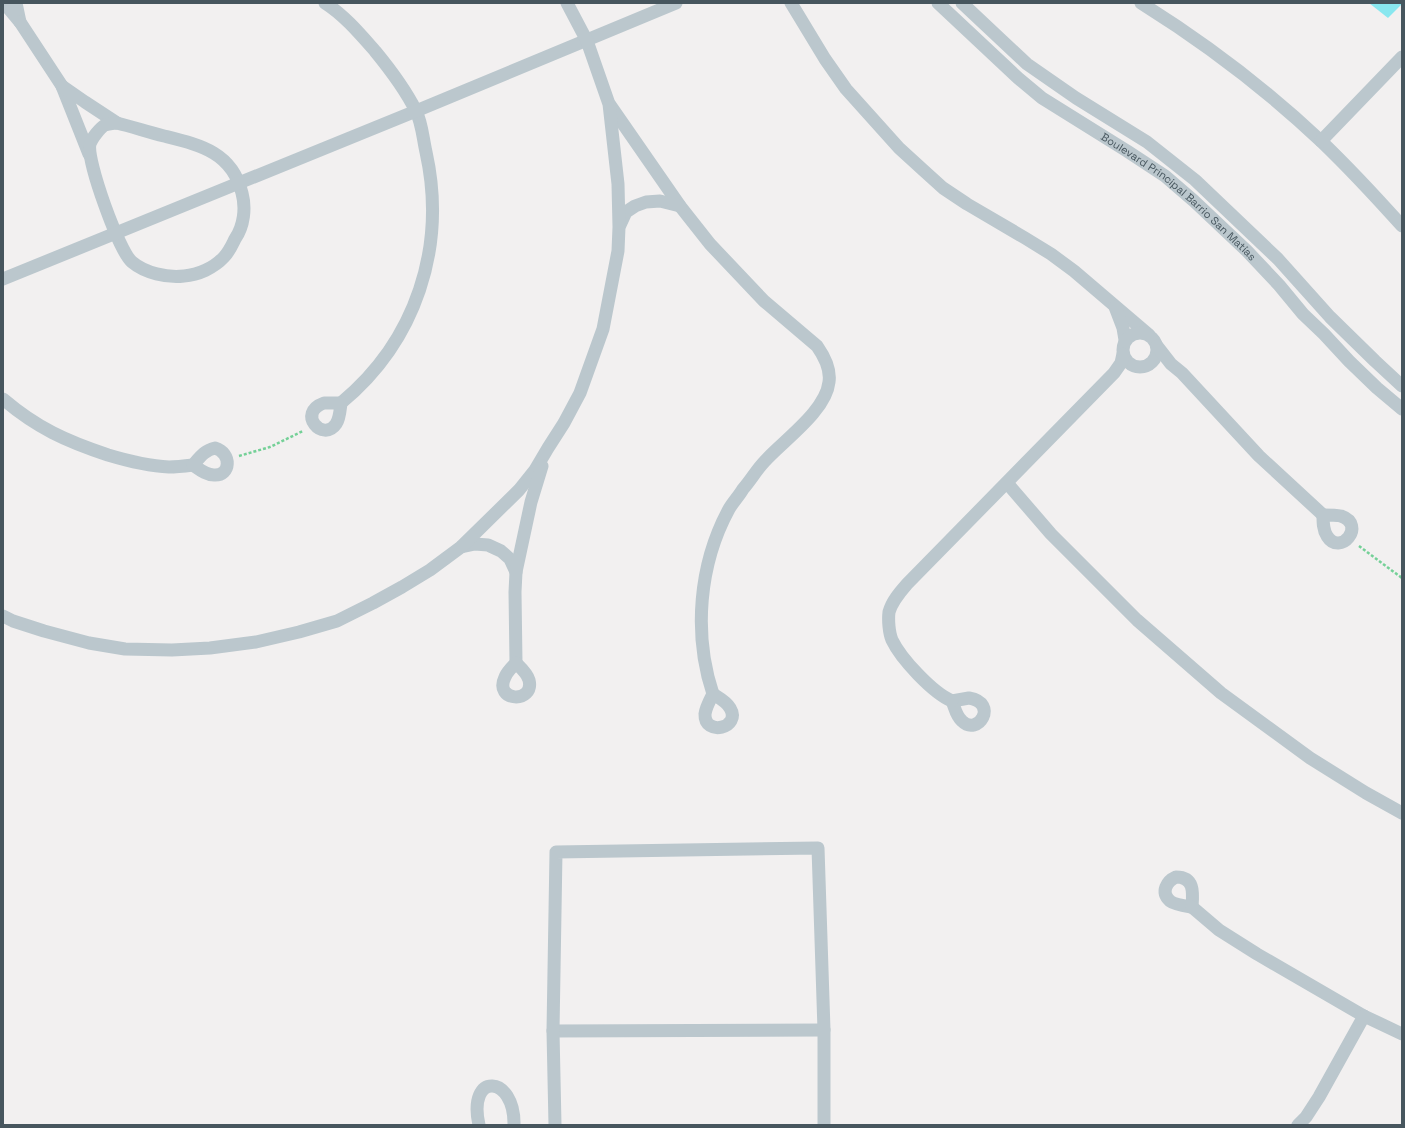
<svg xmlns="http://www.w3.org/2000/svg" width="1405" height="1128" font-family="'Space Grotesk',sans-serif">
<style>
.water{fill:#89e7ef}
.lines{fill:none;stroke-linecap:round;stroke-linejoin:round}
.path{stroke:#74d097;stroke-width:2.5;stroke-dasharray:3 2;stroke-linecap:butt}
.minor{stroke:#bbc7cd;stroke-width:13}
.labels{text-anchor:middle;stroke-width:3.5;stroke-linejoin:round;paint-order:stroke}
.street-label{font-size:11px;fill:#47565e;stroke:#fff}
</style>
<rect width="100%" height="100%" fill="#f2f0f0"/>
<polygon class="water" points="1369,3 1402,3 1402,4 1388,18"/>
<g class="lines">
<g class="path">
<polyline points="239,456 270,447 303,431"/>
<polyline points="1359,546 1402,578"/>
</g>
<g class="minor">
<polyline points="4,3 20,22 16,3"/>
<path d="M325,3C344,15 360,34 375,51C389,68 406,91 416,111C422,123 423,139 426,152C447,247 416,341 341,403"/>
<polyline points="791,3 825,59 846,89 899,148 922,169 943,188 967,204 1025,238 1051,254 1074,271 1149,335"/>
<path id="s1" d="M938,3L1018,78L1042,98L1127,151L1165,176L1194,201L1247,251L1279,285L1303,314L1324,334L1349,361L1377,388L1402,409"/>
<polyline points="962,3 1027,64 1076,98 1147,142 1195,180 1278,259 1330,317 1375,361 1402,386"/>
<path d="M1141,3C1205,43 1267,90 1322,142C1350,169 1376,197 1402,226"/>
<polyline points="20,22 62,86 89,154"/>
<polyline points="62,86 85,102 117,123"/>
<path d="M610,105L680,206L710,244L764,301L817,346C824,356 831,369 829,382C826,411 784,440 765,461C757,469 751,480 743,489C739,496 733,502 729,509C699,564 693,634 713,694"/>
<path d="M117,123C133,127 148,132 164,136C200,145 232,152 242,193C246,208 244,226 235,239C232,245 229,252 224,257C214,268 198,275 184,276C167,278 145,273 132,262C119,251 86,160 90,144C92,138 100,128 105,125C109,124 114,123 117,123Z"/>
<polyline points="1321,141 1402,57"/>
<polyline points="620,225 626,212 635,206 646,202 660,201 680,206"/>
<polyline points="3,279 416,111 676,3"/>
<polyline points="1115,307 1123,328 1125,340"/>
<circle cx="1140" cy="350" r="17"/>
<polyline points="1157,346 1171,364 1182,373 1259,456 1323,515"/>
<path d="M3,399C37,428 66,441 108,455C128,461 148,466 169,467C177,467 185,466 193,465"/>
<path d="M324,403H341C340,410 340,418 336,424C323,443 296,413 324,403Z"/>
<path d="M215,448C232,453 231,476 214,475C206,475 199,469 193,465C200,457 205,450 215,448Z"/>
<polyline points="1007,483 1051,534 1137,620 1221,693 1310,758 1366,793 1402,813"/>
<path d="M1323,515C1329,515 1336,515 1341,516C1367,525 1340,557 1327,536C1323,530 1323,522 1323,515Z"/>
<polyline points="461,547 475,544 488,545 501,551 510,559 516,572"/>
<polyline points="3,616 13,621 44,631 89,643 125,649 172,650 210,648 256,642 299,632 337,621 373,603 402,587 430,570 461,547 519,490 535,470 548,448 564,423 580,393 603,329 618,251 619,227 618,184 609,104 587,41 567,3"/>
<polyline points="516,663 515,592 516,572 531,502 542,466"/>
<path d="M516,663C521,668 527,673 529,680C535,704 493,702 505,677C507,672 512,667 516,663Z"/>
<path d="M713,694C719,698 726,701 730,708C742,728 704,737 705,714C706,707 710,700 713,694Z"/>
<path d="M969,698C999,703 978,737 962,721C956,716 955,708 952,701Z"/>
<path d="M952,701C933,693 901,659 892,640C889,633 888,620 889,612C892,601 900,592 907,584L1114,373L1121,363L1123,354"/>
<path d="M1176,877C1195,877 1193,893 1192,907C1185,906 1175,905 1170,901C1160,892 1167,881 1176,877Z"/>
<polyline points="1192,907 1219,930 1257,954 1364,1016 1402,1034"/>
<polyline points="553,1031 824,1030"/>
<path d="M479,1125C467,1071 515,1075 514,1125"/>
<polyline points="555,1125 553,1031 556,852 818,848 824,1030 824,1125"/>
<polyline points="1298,1125 1306,1117 1319,1097 1364,1016"/>
</g>
</g>
<g class="labels">
<g class="street-label">
<text dy="4" stroke="none"><textPath href="#s1" startOffset="310">Boulevard Principal Barrio San Matías</textPath></text>
</g>
</g>
<rect width="1405" height="1128" fill="none" stroke="#47565e" stroke-width="8"/>
</svg>
